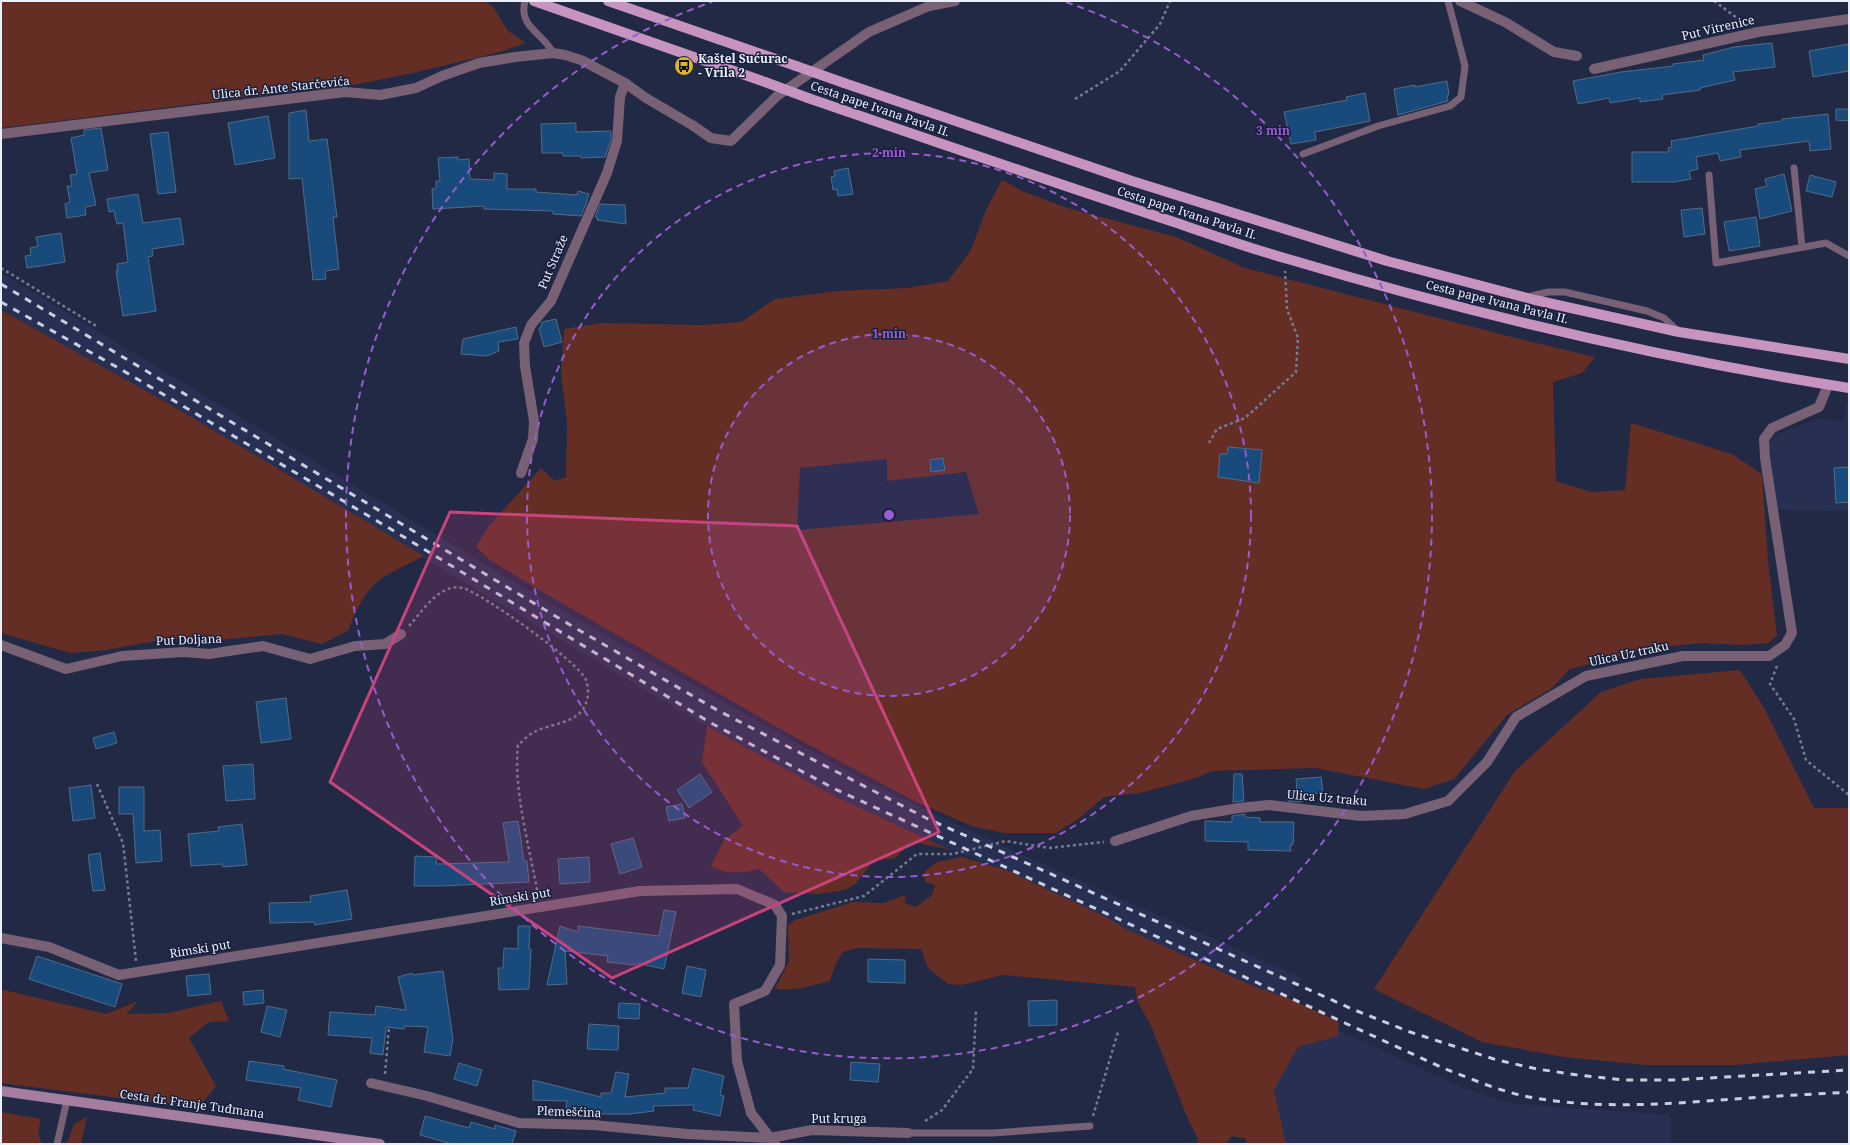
<svg xmlns="http://www.w3.org/2000/svg" width="1850" height="1145" font-family="'Noto Serif',serif">
<style>
.built{fill:#273053}
.green{fill:#642e25;fill-rule:evenodd}
.building{fill:#184b7b;stroke:#526b87}
.lines{fill:none;stroke-linecap:round;stroke-linejoin:round}
.path{stroke:#757c92;stroke-width:2.5;stroke-dasharray:3 3;stroke-linecap:butt}
.service{stroke:#786075;stroke-width:7}
.minor{stroke:#786075;stroke-width:10}
.secondary{stroke:#a47d9f;stroke-width:10}
.primary{stroke:#c694bf;stroke-width:10}
.rail{stroke:#c9cfe0;stroke-width:3;stroke-dasharray:7 7;stroke-linecap:butt}
.primary-bridge{stroke:#c694bf;stroke-width:10}
.marked{fill:#ca437c;fill-opacity:0.2;stroke:#ca437c;stroke-width:3;stroke-linejoin:round}
.ring{fill:none;stroke:#975dcf;stroke-width:2;stroke-dasharray:7 5}
.labels{text-anchor:middle;stroke-width:3;stroke-linejoin:round;paint-order:stroke}
.street-label{font-size:12px;fill:#eaeffe;stroke:#171f3a}
.poi-label{font-size:12px;font-weight:bold;fill:#eaeffe;stroke:#171f3a;text-anchor:start}
.centre{fill:#975dcf;stroke:#171f3a;stroke-width:2}
.ring-label{font-size:12px;text-anchor:middle;font-weight:bold;fill:#975dcf;stroke:#171f3a;stroke-width:3;stroke-linejoin:round;paint-order:stroke}
</style>
<rect width="100%" height="100%" fill="#212945"/>
<g class="built">
<polygon points="1,273 511,580 638,654 853,774 979,835 1090,885 1303,978 1288,998 1253,986 1128,930 1100,914 1006,870 951,850 834,796 761,756 707,726 505,607 171,405 1,310"/>
<polygon points="1848,398 1849,398 1849,511 1772,510 1767,448 1772,437 1818,418 1843,422"/>
<polygon points="1314,1019 1464,1088 1508,1103 1670,1115 1671,1144 1258,1144 1252,1118"/>
</g>
<g class="green">
<polygon points="1,1 482,1 492,5 508,31 526,43 500,52 413,73 343,87 290,92 1,128"/>
<path d="M1002,180L1022,191L1064,207L1176,237L1245,268L1512,337L1595,357L1582,373L1553,382L1556,481L1591,492L1625,490L1631,423L1732,454L1762,474L1768,560L1777,636L1768,643L1742,645L1702,643L1652,648L1570,669L1552,688L1507,715L1454,779L1424,789L1315,768L1212,771L1196,778L1140,793L1104,797L1077,820L1056,833H1005L974,827L914,801L789,734L534,587L490,560L476,547L488,527L541,468L555,481L566,477L567,422L561,374L564,329L600,323L702,325L741,322L775,299L837,291L907,288L948,281L971,250L986,210ZM887,459V481L966,472L979,514L797,530L800,468Z"/>
<path d="M1,310L171,405L424,556C411,563 397,569 385,576C367,587 355,610 349,630L322,644L281,634L208,641L182,638L143,643L107,650L70,653L1,633Z"/>
<polygon points="1740,670 1763,706 1814,808 1849,808 1849,1055 1734,1065 1646,1065 1564,1057 1482,1042 1374,989 1515,771 1601,692 1640,679"/>
<path d="M707,726L834,796L951,850L912,842L895,858L874,861L854,885L844,890L818,894L784,892L759,869C743,873 725,875 711,866L724,840L743,826L702,762Z"/>
<path d="M962,857L1006,870L1100,914L1128,930L1253,986L1288,998L1339,1022L1338,1036L1298,1047L1274,1090L1286,1144H1247L1246,1139L1232,1136L1226,1144H1197L1199,1141L1187,1117L1152,1028L1137,1000L1135,987L1003,975L961,985L948,984L928,968L921,949L857,948L843,952L836,963L830,981C812,986 793,991 775,989L789,961L788,925L795,920L853,902L884,903L905,895V903L916,907L932,895L935,885L925,882L924,872L937,862Z"/>
<polygon points="4,990 106,1014 138,1001 126,1014 168,1013 221,1001 229,1021 209,1022 189,1038 216,1086 198,1108 1,1083 1,991"/>
<polygon points="1,1112 41,1119 38,1133 42,1144 1,1144"/>
<polygon points="87,1117 81,1144 67,1144 74,1124"/>
</g>
<g class="building">
<polygon points="1772,43 1775,67 1733,72 1735,80 1700,88 1700,90 1662,95 1663,99 1640,102 1640,98 1610,103 1609,98 1578,104 1573,81 1621,72 1673,66 1673,64 1704,60 1703,55 1734,47"/>
<polygon points="1849,44 1849,71 1813,77 1809,51"/>
<polygon points="1447,81 1449,95 1447,95 1448,101 1398,115 1394,89 1415,85 1415,87"/>
<polygon points="1365,93 1370,121 1315,132 1316,140 1291,144 1284,112 1347,100 1346,97"/>
<polygon points="1836,109 1849,109 1849,121 1836,120"/>
<polygon points="306,110 309,141 327,139 337,217 333,217 339,269 325,271 326,279 313,280 302,178 289,179 289,113"/>
<polygon points="1828,114 1831,149 1810,151 1809,141 1740,150 1741,157 1720,161 1718,153 1696,157 1698,169 1689,171 1691,179 1674,182 1632,182 1632,152 1669,152 1668,148 1672,147 1671,141 1758,126 1758,124 1782,121 1782,119"/>
<polygon points="268,116 275,158 235,165 228,123"/>
<polygon points="576,123 576,132 611,131 611,140 605,157 581,158 581,156 563,156 563,153 542,153 541,124"/>
<polygon points="101,128 108,170 89,173 96,205 85,207 86,215 67,218 65,204 70,202 67,186 72,186 70,175 77,174 71,138 84,135 84,130"/>
<polygon points="168,132 176,192 158,194 150,134"/>
<polygon points="458,157 458,160 469,159 470,179 494,180 494,173 507,174 507,189 536,189 536,192 577,195 578,191 589,194 586,204 581,216 553,214 553,211 484,209 484,206 433,209 432,189 436,188 436,181 440,181 438,158"/>
<polygon points="848,168 853,194 838,196 837,189 833,190 831,177 835,176 834,171"/>
<polygon points="1784,174 1792,211 1760,219 1755,189 1767,186 1765,179"/>
<polygon points="1810,175 1836,182 1832,197 1806,191"/>
<polygon points="138,194 143,223 180,218 184,244 152,249 153,256 148,257 156,311 123,316 116,271 118,271 117,264 128,262 123,223 117,224 114,211 109,212 107,199"/>
<polygon points="600,204 625,205 626,224 597,220 598,218 595,217"/>
<polygon points="1702,208 1705,234 1684,237 1681,210"/>
<polygon points="1756,217 1760,246 1729,251 1724,222"/>
<polygon points="61,233 65,262 27,268 25,256 31,255 30,248 38,246 36,237"/>
<polygon points="556,319 562,342 544,347 539,328 541,327 542,322"/>
<polygon points="516,327 518,339 498,342 499,351 487,356 461,354 463,339"/>
<polygon points="1228,447 1262,450 1259,483 1218,477 1220,454 1227,454"/>
<polygon points="943,458 945,470 931,472 930,460"/>
<polygon points="1849,467 1849,502 1836,503 1834,468"/>
<polygon points="286,698 291,739 261,743 256,702"/>
<polygon points="114,732 117,743 96,749 93,738"/>
<polygon points="253,764 255,799 226,801 223,766"/>
<polygon points="700,774 712,792 689,808 677,790"/>
<polygon points="1234,774 1242,774 1244,801 1233,802"/>
<polygon points="1321,777 1323,793 1301,795 1302,802 1288,801 1287,792 1297,791 1296,779"/>
<polygon points="91,785 95,818 73,821 69,788"/>
<polygon points="119,787 144,787 144,831 160,830 162,861 136,863 133,814 119,814"/>
<polygon points="682,804 685,818 669,821 666,807"/>
<polygon points="1245,814 1245,817 1260,818 1260,822 1294,822 1293,845 1290,845 1291,851 1248,850 1248,842 1205,841 1205,821 1232,822 1232,816"/>
<polygon points="518,821 524,861 527,861 529,882 440,886 414,886 415,856 437,857 436,864 509,862 503,823"/>
<polygon points="242,824 247,865 223,867 222,864 191,866 188,834 219,831 218,827"/>
<polygon points="633,838 642,867 620,874 611,844"/>
<polygon points="100,853 105,890 93,891 88,855"/>
<polygon points="589,857 590,882 560,884 558,859"/>
<polygon points="347,890 352,919 315,925 314,922 270,923 269,903 311,902 310,896"/>
<polygon points="664,910 676,912 664,969 636,963 635,965 607,962 608,956 565,951 567,984 547,985 560,926 578,932 578,926 659,936"/>
<polygon points="518,926 530,926 529,949 531,949 529,989 499,990 498,968 503,968 504,948 518,949"/>
<polygon points="37,956 122,984 115,1007 29,979"/>
<polygon points="868,959 905,960 905,983 868,982"/>
<polygon points="687,966 706,970 701,997 682,993"/>
<polygon points="443,971 453,1039 450,1056 424,1052 428,1027 405,1026 404,1029 386,1027 383,1055 370,1053 372,1038 328,1035 330,1012 375,1015 376,1006 406,1010 398,977 412,973 413,975"/>
<polygon points="209,974 211,994 188,996 186,976"/>
<polygon points="263,990 264,1003 244,1005 243,992"/>
<polygon points="1057,1000 1057,1025 1029,1026 1028,1001"/>
<polygon points="619,1003 640,1004 639,1019 618,1018"/>
<polygon points="267,1006 287,1010 280,1037 261,1032"/>
<polygon points="589,1024 619,1026 618,1050 587,1049"/>
<polygon points="249,1061 284,1066 283,1069 337,1080 331,1107 298,1100 301,1088 246,1080"/>
<polygon points="851,1062 880,1064 878,1082 850,1080"/>
<polygon points="459,1063 482,1070 477,1086 454,1079"/>
<polygon points="693,1068 724,1076 720,1095 724,1096 720,1116 693,1110 694,1105 653,1106 654,1111 630,1114 588,1114 566,1109 567,1101 533,1100 533,1080 601,1097 601,1093 611,1093 616,1072 629,1074 625,1097 665,1093 665,1088 688,1088"/>
<polygon points="425,1116 469,1128 471,1122 495,1129 495,1125 516,1131 512,1144 452,1144 420,1135"/>
</g>
<g class="lines">
<g class="path">
<polyline points="1714,1 1744,23"/>
<polyline points="1075,99 1120,71 1160,24 1170,1"/>
<polyline points="1,268 98,327"/>
<polyline points="1209,443 1217,429 1245,418 1296,372 1298,338 1287,309 1285,271"/>
<path d="M409,626C420,614 432,595 448,589C451,587 459,587 463,588C483,594 579,662 586,680C589,689 589,700 583,709C573,724 549,724 534,732C528,735 523,741 518,745C513,790 530,849 538,895"/>
<polyline points="1777,666 1770,684 1794,719 1806,760 1849,795"/>
<polyline points="97,784 123,843 136,961"/>
<polyline points="792,914 864,896 917,854 953,854 1006,841 1049,848 1104,842"/>
<polyline points="385,1074 389,1027"/>
<polyline points="1093,1116 1118,1032"/>
<polyline points="925,1121 942,1110 973,1069 976,1011"/>
</g>
<g class="service">
<path d="M525,1C518,28 543,32 553,53"/>
<polyline points="1303,154 1378,126 1450,106 1461,97 1465,66 1448,1"/>
<polyline points="1794,168 1802,247"/>
<polyline points="1709,175 1716,263 1826,243 1849,256"/>
<polyline points="1527,297 1548,292 1565,292 1647,311 1664,318 1679,332"/>
<polyline points="908,1133 993,1133 1090,1126"/>
<polyline points="57,1144 67,1100"/>
</g>
<g class="minor">
<polyline points="1460,1 1505,22 1554,52 1577,56"/>
<polyline points="1594,69 1758,32 1849,19"/>
<polyline points="1,134 345,92 380,95 416,88 442,76 479,63 515,57 553,53 565,55 581,60 625,83 646,98 692,125 711,138 731,141 777,96 869,32 929,6 955,1"/>
<polyline points="521,473 533,439 534,421 525,366 524,343 531,325 551,301 607,173 617,141 620,97 625,83"/>
<polyline points="1,645 66,669 122,656 184,652 209,654 263,646 310,659 355,646 385,644 401,634"/>
<polyline points="1115,841 1191,816 1239,808 1269,805 1361,816 1405,814 1448,801 1487,762 1516,717 1586,676 1683,656 1769,656 1785,645 1792,633 1765,458 1764,439 1772,428 1819,407 1828,385"/>
<polyline points="1,938 49,947 119,975 640,891 737,889 775,905 782,916 780,965 765,991 734,1004 737,1061 751,1113 775,1144"/>
<polyline points="371,1083 427,1096 519,1123 594,1125 687,1134 770,1138 812,1130 908,1133"/>
</g>
<polyline class="secondary" points="1,1091 380,1144"/>
<g class="primary">
<polyline points="534,1 765,82"/>
<polyline points="608,1 796,66"/>
<polyline points="844,83 1132,181 1387,261 1535,300 1679,332 1849,359"/>
<path d="M808,98C930,140 1052,182 1174,222C1212,235 1249,248 1288,259C1472,314 1659,358 1849,388"/>
</g>
<g class="rail">
<polyline points="1,284 577,629 717,710 926,818 1352,1009 1410,1032 1497,1060 1537,1069 1578,1075 1624,1080 1673,1080 1849,1070"/>
<path d="M1,302L122,370L394,531L711,723L835,789L1443,1068C1472,1079 1503,1093 1535,1098C1610,1111 1688,1102 1764,1097C1792,1095 1821,1094 1849,1092"/>
</g>
<g class="primary-bridge">
<polyline points="796,66 844,83"/>
<polyline points="765,82 808,98"/>
</g>
</g>
<path class="marked" d="M450,512L797,526L939,832L612,978L330,782Z"/>
<circle cx="889" cy="515" r="181" fill="#975dcf" fill-opacity=".12"/>
<g class="ring">
<circle cx="889" cy="515" r="181"/>
<circle cx="889" cy="515" r="362"/>
<path d="M1066 2A543 543 0 1 1 712 2"/>
</g>
<defs>
<symbol id="bus-disc" viewBox="-11 -11 22 22"><circle r="9.5" fill="#dab333" stroke="#171f3a"/><path d="M-5-6H5V4H4V6H2V4H-2V6H-4V4H-5ZM-3.5-4V0h7V-4ZM-3.5 1.2v1.5H-2V1.2ZM2 1.2v1.5H3.5V1.2Z" fill="#111"/></symbol>
</defs>
<g fill-rule="evenodd">
<use href="#bus-disc" x="673" y="55" width="22" height="22"/>
</g>
<g class="labels">
<g class="street-label">
<text transform="translate(1718 28) rotate(-13)" y="4">Put Vitrenice</text>
<text transform="translate(281 88) rotate(-6)" y="4">Ulica dr. Ante Starčevića</text>
<text transform="translate(880 109) rotate(19)" y="4">Cesta pape Ivana Pavla II.</text>
<text transform="translate(1187 213) rotate(18)" y="4">Cesta pape Ivana Pavla II.</text>
<text transform="translate(553 262) rotate(-67)" y="4">Put Straže</text>
<text transform="translate(1497 302) rotate(14)" y="4">Cesta pape Ivana Pavla II.</text>
<text transform="translate(189 640) rotate(-2)" y="4">Put Doljana</text>
<text transform="translate(1629 654) rotate(-12)" y="4">Ulica Uz traku</text>
<text transform="translate(1327 798) rotate(5)" y="4">Ulica Uz traku</text>
<text transform="translate(520 897) rotate(-9)" y="4">Rimski put</text>
<text transform="translate(200 949) rotate(-9)" y="4">Rimski put</text>
<text transform="translate(192 1104) rotate(8)" y="4">Cesta dr. Franje Tuđmana</text>
<text transform="translate(569 1112) rotate(2)" y="4">Plemešćina</text>
<text x="839" y="1123">Put kruga</text>
</g>
<g class="poi-label">
<text x="698" y="63">Kaštel Sućurac<tspan x="698" dy="14">- Vrila 2</tspan></text>
</g>
</g>
<circle cx="889" cy="515" r="6" class="centre"/>
<g class="ring-label">
<text x="1273" y="135">3 min</text>
<text x="889" y="157">2 min</text>
<text x="889" y="338">1 min</text>
</g>
<rect width="1850" height="1145" fill="none" stroke="#eaeffe" stroke-width="4"/>
</svg>
